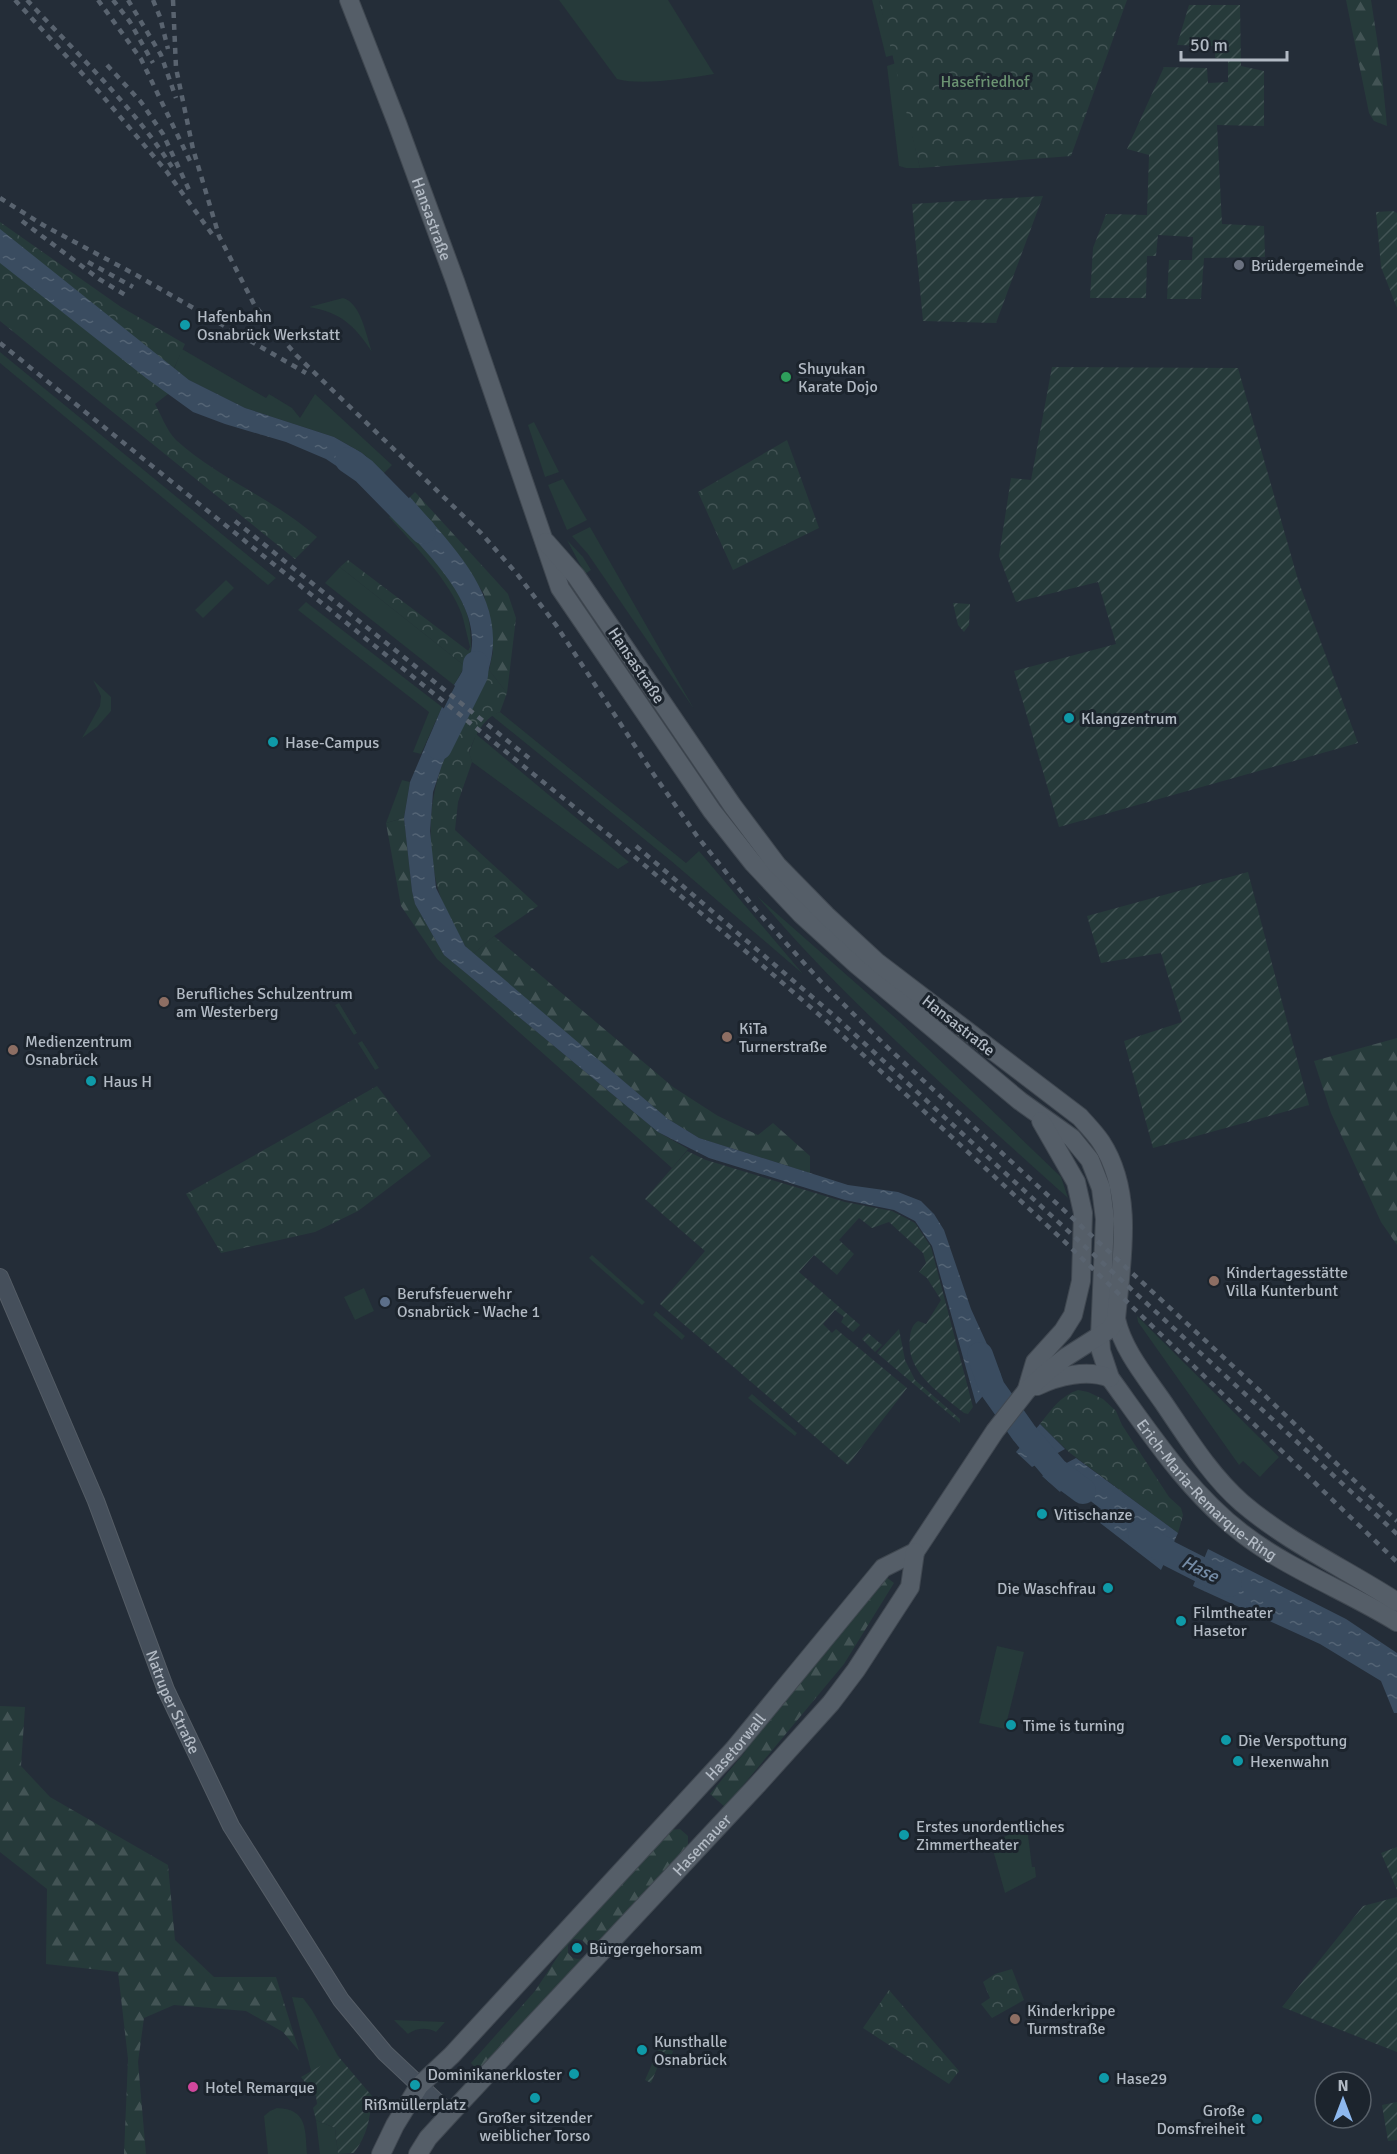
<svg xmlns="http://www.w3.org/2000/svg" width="1397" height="2154" font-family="Signika,sans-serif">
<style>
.grass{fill:#263a3a}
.forest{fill:url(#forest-firs);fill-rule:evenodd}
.park{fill:url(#park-crowns)}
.garden{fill:url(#garden-furrows)}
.water{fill:url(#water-ripples)}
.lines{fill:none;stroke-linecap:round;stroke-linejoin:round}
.river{stroke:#3a4c60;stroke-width:26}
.secondary-casing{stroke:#555d66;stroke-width:18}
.primary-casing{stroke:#404851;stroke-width:20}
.secondary{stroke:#454f5b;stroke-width:16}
.primary{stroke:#555e68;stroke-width:18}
.rail{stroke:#59636f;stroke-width:4.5;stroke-dasharray:6 6;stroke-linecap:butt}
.worship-dot{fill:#6b7280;stroke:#1c242d;stroke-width:2}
.culture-dot{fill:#0f9aa8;stroke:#1c242d;stroke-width:2}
.leisure-dot{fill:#2e9e5b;stroke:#1c242d;stroke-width:2}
.education-dot{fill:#8d6e63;stroke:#1c242d;stroke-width:2}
.service-dot{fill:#5c6f8a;stroke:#1c242d;stroke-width:2}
.hotel-dot{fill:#d1479c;stroke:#1c242d;stroke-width:2}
.labels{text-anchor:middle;stroke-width:6;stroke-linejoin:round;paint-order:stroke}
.park-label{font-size:16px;fill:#6b9372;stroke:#1c242d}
.street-label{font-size:16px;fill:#b2bac4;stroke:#1c242d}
.poi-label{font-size:16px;fill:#b2bac4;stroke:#1c242d;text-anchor:start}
.water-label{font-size:18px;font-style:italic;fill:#758ca6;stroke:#1c242d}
</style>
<defs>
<pattern id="forest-firs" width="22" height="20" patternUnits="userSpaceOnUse" patternTransform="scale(1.5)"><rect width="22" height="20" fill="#263a3a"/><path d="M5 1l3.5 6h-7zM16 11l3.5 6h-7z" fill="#435455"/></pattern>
<pattern id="park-crowns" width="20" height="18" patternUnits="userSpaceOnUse" patternTransform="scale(1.5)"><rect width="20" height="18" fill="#263a3a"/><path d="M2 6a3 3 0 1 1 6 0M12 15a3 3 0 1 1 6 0" fill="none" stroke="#435455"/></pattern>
<pattern id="garden-furrows" width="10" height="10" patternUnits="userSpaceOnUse" patternTransform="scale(1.5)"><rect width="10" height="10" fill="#263a3a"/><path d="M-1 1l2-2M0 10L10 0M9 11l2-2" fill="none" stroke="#435455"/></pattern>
<pattern id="water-ripples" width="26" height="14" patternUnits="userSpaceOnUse" patternTransform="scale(1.5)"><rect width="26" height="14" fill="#3a4c60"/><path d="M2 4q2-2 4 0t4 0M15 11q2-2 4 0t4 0" fill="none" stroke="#546475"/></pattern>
</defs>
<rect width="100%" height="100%" fill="#242d38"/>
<g class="grass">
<path d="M559,0H668L714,74C688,78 642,86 617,79Z"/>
<polygon points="872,0 879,0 894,55 886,57"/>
<polygon points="896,63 920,168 906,168 899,166 887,66"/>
<path d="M343,298C361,303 366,335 372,352C354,325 342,313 309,307Z"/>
<polygon points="182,349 266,398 269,394 292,408 300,418 315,394 392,465 384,473 362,453 334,437 245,408 189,380 174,369"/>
<polygon points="0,352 251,558 276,578 268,585 0,363"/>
<polygon points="534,422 559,472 545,477 528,425"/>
<polygon points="563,479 587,520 567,530 548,485"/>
<path d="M392,515C417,542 454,576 466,611C471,624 471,639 471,653L468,651L470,647C467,636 465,625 462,615C451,582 412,543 389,517Z"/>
<polygon points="590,527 694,709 588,554 572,536"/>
<polygon points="567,540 583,557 591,570 585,574"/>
<polygon points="340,567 465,666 454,685 325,583"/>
<polygon points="226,580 234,588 203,618 195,610"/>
<polygon points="306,602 442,707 421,754 413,752 429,712 298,610"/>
<polygon points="93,680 111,697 111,711 97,727 82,738 100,706 101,696"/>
<polygon points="500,712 686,863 699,851 803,974 670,860 491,715"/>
<polygon points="476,734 629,862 618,869 472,762 469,753"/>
<polygon points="402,780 410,782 404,818 386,823"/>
<path d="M757,896L900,1022L1061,1177L1068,1198C961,1101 850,1006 757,896Z"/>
<polygon points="339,1003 357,1033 354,1035 335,1005"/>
<polygon points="362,1041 379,1068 375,1070 358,1043"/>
<polygon points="592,1255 645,1302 642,1305 589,1258"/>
<polygon points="364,1288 374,1311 355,1320 344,1297"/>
<polygon points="656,1311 685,1336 682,1340 653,1315"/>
<polygon points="1137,1316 1279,1457 1260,1477 1243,1461 1239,1465 1138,1322"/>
<polygon points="752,1394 797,1433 795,1436 748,1398"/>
<polygon points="997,1646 1024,1652 1005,1729 979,1723"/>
<polygon points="1019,1830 1028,1835 1032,1867 1035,1867 1036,1877 1005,1893 991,1843"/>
<polygon points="292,1997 303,1998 312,2010 338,2056 340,2063 327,2099 311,2071"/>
<path d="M394,2020L445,2022L436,2032C427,2027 416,2028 408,2034Z"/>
<path d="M277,2108C308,2109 305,2130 307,2154H268L264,2116L270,2111Z"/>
<polygon points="316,2120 335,2128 338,2154 320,2154"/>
</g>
<g class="forest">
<polygon points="1346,0 1371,0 1381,65 1387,126 1374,121 1369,113"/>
<polygon points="415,492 508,594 516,618 507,693 489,670 493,652 484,594 464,564 410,497"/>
<polygon points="404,818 412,891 415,904 444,955 658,1132 688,1149 672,1168 437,959 401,906 386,823"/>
<polygon points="494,936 673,1087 718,1116 758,1135 773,1123 810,1156 810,1173 699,1138 668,1119 473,954"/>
<polygon points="1397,1038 1397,1245 1381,1222 1331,1113 1314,1061"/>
<polygon points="886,1577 894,1583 844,1664 725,1807 710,1794 744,1753 788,1691 837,1638"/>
<polygon points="0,1706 25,1707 21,1766 50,1797 168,1865 175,1940 214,1977 276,1977 299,2051 283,2032 246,2011 174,2005 144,2018 138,2062 146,2154 124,2154 128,2059 118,1972 46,1964 47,1889 0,1852"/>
<path d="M680,1829L688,1836V1849L481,2074L471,2063L535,1991L562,1950L593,1913L668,1830ZM574,1939L582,1940L588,1946L586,1955C580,1961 573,1960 568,1953V1945Z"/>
</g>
<g class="park">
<polygon points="879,0 1127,0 1071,156 920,168"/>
<path d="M0,222L121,307L185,344L174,368L168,394L155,404C161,415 167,431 176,440C219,479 274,499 317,537L295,559L0,321Z"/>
<polygon points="787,440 819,528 733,570 698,492"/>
<path d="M348,560L471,653L489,670L507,693L500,712C483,718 475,736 469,752L472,762L458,802L455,830L538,906L494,936L473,954C461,944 456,929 449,915C437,892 435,880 432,854C425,790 447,746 477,692L465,666L340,567Z"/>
<polygon points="377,1086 431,1156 358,1211 315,1232 221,1253 186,1194"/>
<path d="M1078,1390L1088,1392L1103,1399L1116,1411L1122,1425L1169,1497L1181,1508L1183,1515L1178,1533L1070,1453L1040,1424C1051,1410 1060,1396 1078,1390Z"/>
<polygon points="1012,1969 1024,2000 992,2018 981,2004 990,1998 983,1982 995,1974"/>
<polygon points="889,1990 959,2071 949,2084 863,2028"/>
</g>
<g class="garden">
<polygon points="1189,5 1240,5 1241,66 1264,71 1264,126 1217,125 1222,224 1264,226 1265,257 1204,258 1201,299 1167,299 1169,260 1192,260 1193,237 1158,235 1156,256 1147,256 1146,298 1090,298 1093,248 1106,214 1147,215 1149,155 1127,149 1164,67 1207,68 1208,83 1228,82 1228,59 1215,58 1215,46 1177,45"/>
<polygon points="1043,196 996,323 923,321 912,204"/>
<polygon points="1393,211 1397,213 1397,308 1381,267 1376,212"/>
<polygon points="1052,367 1238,368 1298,580 1358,743 1059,827 1014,671 1116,644 1098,582 1016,602 999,556 1011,478 1031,480"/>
<polygon points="953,603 970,604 969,625 964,632 958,625"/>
<polygon points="1248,872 1309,1105 1153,1148 1124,1041 1182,1022 1161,953 1101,963 1087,916"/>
<path d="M687,1151L706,1160L845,1202L892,1211L915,1223L931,1247L973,1407L968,1414L964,1413C940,1393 905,1372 910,1337C911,1330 912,1325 918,1321L926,1324L941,1300L927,1278L919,1272L926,1263L923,1253L889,1222L872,1228L859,1218L839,1240L854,1254L837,1275L814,1255L799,1272L860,1325L853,1332L841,1322L844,1317L835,1310L823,1324L832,1333L836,1329L907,1388L848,1465L660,1304L705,1251L645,1199Z"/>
<polygon points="899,1329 905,1360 915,1380 960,1419 960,1423 877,1353"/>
<polygon points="868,1333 882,1345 875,1352 862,1339"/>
<polygon points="1397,1847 1397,1890 1381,1853"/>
<polygon points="1397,1897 1397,2052 1282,2007 1363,1906"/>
<polygon points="660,2046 673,2051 671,2057 663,2054 651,2083 645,2080"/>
<path d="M338,2056L372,2096C370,2118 368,2134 354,2153L338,2154L335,2128L316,2120L313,2108L317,2104L316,2096L301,2077Z"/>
<polygon points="1397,2102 1397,2140 1388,2141 1382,2105"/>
</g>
<g class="water">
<polygon points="0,229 189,380 245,408 334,437 362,453 384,473 366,490 350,475 326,459 286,442 225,424 193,412 146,378 0,263"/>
<path d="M410,497C451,545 509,598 489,668C486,679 478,690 473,701L454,685C460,675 469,663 471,652C481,601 423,549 392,515Z"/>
<polygon points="442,707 460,722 442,765 433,792 430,831 436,888 465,946 668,1119 699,1138 848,1185 898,1192 921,1201 934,1214 944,1230 971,1309 1001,1375 976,1404 932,1246 915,1221 894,1210 845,1200 709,1158 658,1132 444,955 415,904 412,891 404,818 410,782"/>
<polygon points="1040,1424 1065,1449 1032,1467 1016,1452"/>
<polygon points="1076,1458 1178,1533 1161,1570 1095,1519 1101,1509 1067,1483 1060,1492 1042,1476"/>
<polygon points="1208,1549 1346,1619 1397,1653 1397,1713 1394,1713 1381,1681 1320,1644 1193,1586"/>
</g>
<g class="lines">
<g class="river">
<polyline points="348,460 364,471 423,531"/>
<polyline points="439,747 475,675 476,664"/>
<polyline points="980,1355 992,1388 1024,1433 1056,1471 1083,1491"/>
<polyline points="1141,1534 1168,1553 1229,1584"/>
</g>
<defs>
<g id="secondary">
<path id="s1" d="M0,1277L96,1501L166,1690L231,1826L341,2000L385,2053L450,2114"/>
</g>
<g id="primary">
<path id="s2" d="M349,0L397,123L455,281L560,588L712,811L753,863L801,914L856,964L1020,1101L1072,1138L1090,1160L1101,1188L1105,1219L1100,1337L1101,1351L1110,1378C1150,1433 1188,1492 1243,1534C1290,1570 1347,1591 1397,1622"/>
<path d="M1116,1319C1123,1350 1145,1376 1163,1402C1187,1437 1210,1475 1242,1503C1289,1543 1346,1569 1397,1602"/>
<path d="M1037,1386C1058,1376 1087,1369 1110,1378"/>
<polyline points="1027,1389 1035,1362 1063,1331 1073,1315 1081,1281 1083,1213 1076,1182 1041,1121"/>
<path id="s3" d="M381,2154L395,2125L419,2086L452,2055L734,1749L883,1568L915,1552L995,1431L1027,1390L1048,1371L1066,1357L1110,1329L1116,1319C1121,1262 1135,1194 1101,1142C1095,1133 1087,1125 1080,1117L878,963L826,915L777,865L732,805L576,576L546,542"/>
<path id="s4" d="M418,2154L428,2138L450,2114L758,1784L831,1703L856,1670L910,1587L915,1552"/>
</g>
</defs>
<use href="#secondary" class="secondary-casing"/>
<use href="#primary" class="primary-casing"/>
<use href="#secondary" class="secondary"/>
<use href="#primary" class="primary"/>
<g class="rail">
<polyline points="15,0 100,93 167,172 212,234"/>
<path d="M27,0C77,54 132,105 172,167"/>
<polyline points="98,0 141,59 190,161"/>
<polyline points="113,0 130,22 153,63"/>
<polyline points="128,0 161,55 176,98"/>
<polyline points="153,0 160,17 168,49"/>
<polyline points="173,0 176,68 193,149 219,236 255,306 296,355 480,532 517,574 556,625 652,772 697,836 756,910 824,985 886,1046 1260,1391 1397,1521"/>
<polyline points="107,65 141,102 163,134 191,194"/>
<polyline points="0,198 43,225 138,276 306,373"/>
<polyline points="22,221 99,279 127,296"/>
<polyline points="88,262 133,287"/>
<polyline points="0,343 615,840 777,978 832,1026 1065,1242 1397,1562"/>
<polyline points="235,521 529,758"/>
<polyline points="636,846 838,1019 1397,1534"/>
</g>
</g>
<circle class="worship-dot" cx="1239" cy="265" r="6"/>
<g class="culture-dot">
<circle cx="185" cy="325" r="6"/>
<circle cx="1069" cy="718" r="6"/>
<circle cx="273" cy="742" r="6"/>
<circle cx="91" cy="1081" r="6"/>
<circle cx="1042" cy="1514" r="6"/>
<circle cx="1108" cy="1588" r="6"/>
<circle cx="1181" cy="1621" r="6"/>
<circle cx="1011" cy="1725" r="6"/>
<circle cx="1226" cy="1740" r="6"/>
<circle cx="1238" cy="1761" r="6"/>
<circle cx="904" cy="1835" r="6"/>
<circle cx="577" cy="1948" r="6"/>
<circle cx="642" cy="2050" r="6"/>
<circle cx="574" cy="2074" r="6"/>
<circle cx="1104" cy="2078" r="6"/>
<circle cx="415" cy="2085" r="6"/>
<circle cx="535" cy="2098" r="6"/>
<circle cx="1257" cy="2119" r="6"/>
</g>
<circle class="leisure-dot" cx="786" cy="377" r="6"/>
<g class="education-dot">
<circle cx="164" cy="1002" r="6"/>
<circle cx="727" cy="1037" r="6"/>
<circle cx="13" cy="1050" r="6"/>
<circle cx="1214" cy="1281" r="6"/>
<circle cx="1015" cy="2019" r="6"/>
</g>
<circle class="service-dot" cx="385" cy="1302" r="6"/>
<circle class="hotel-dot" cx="193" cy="2087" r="6"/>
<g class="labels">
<g class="park-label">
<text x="985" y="87">Hasefriedhof</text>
</g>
<g class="street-label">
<text dy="6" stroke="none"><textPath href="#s2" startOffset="234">Hansastraße</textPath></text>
<text transform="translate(637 665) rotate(56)" y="6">Hansastraße</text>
<text transform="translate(959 1025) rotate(38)" y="6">Hansastraße</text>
<text dy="6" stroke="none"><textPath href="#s2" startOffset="1782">Erich-Maria-Remarque-Ring</textPath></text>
<text dy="6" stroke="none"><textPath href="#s1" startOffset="459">Natruper Straße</textPath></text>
<text dy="6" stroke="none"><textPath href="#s3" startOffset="542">Hasetorwall</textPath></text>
<text dy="6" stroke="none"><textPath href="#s4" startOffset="420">Hasemauer</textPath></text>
</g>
<g class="poi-label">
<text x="1251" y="271">Brüdergemeinde</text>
<text x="197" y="322">Hafenbahn<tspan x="197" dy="18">Osnabrück Werkstatt</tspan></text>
<text x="798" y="374">Shuyukan<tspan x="798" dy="18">Karate Dojo</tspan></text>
<text x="1081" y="724">Klangzentrum</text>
<text x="285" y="748">Hase-Campus</text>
<text x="176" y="999">Berufliches Schulzentrum<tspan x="176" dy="18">am Westerberg</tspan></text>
<text x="739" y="1034">KiTa<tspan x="739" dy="18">Turnerstraße</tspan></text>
<text x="25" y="1047">Medienzentrum<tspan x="25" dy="18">Osnabrück</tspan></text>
<text x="103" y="1087">Haus H</text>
<text x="1226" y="1278">Kindertagesstätte<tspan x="1226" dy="18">Villa Kunterbunt</tspan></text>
<text x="397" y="1299">Berufsfeuerwehr<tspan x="397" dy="18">Osnabrück - Wache 1</tspan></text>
<text x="1054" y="1520">Vitischanze</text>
<text x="1096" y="1594" text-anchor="end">Die Waschfrau</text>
<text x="1193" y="1618">Filmtheater<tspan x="1193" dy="18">Hasetor</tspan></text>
<text x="1023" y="1731">Time is turning</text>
<text x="1238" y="1746">Die Verspottung</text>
<text x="1250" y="1767">Hexenwahn</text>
<text x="916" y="1832">Erstes unordentliches<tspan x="916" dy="18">Zimmertheater</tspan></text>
<text x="589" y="1954">Bürgergehorsam</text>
<text x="1027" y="2016">Kinderkrippe<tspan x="1027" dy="18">Turmstraße</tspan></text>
<text x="654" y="2047">Kunsthalle<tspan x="654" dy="18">Osnabrück</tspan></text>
<text x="562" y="2080" text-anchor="end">Dominikanerkloster</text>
<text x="1116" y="2084">Hase29</text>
<text x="205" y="2093">Hotel Remarque</text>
<text x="415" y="2110" text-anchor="middle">Rißmüllerplatz</text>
<text x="1245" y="2116" text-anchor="end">Große<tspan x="1245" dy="18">Domsfreiheit</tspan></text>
<text x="535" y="2123" text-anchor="middle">Großer sitzender<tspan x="535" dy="18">weiblicher Torso</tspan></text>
</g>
<g class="water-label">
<text transform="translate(1200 1569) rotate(26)" y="6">Hase</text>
</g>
</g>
<g transform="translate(1343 2100)"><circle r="28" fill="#1c242d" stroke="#586069" stroke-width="1.5"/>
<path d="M0-4.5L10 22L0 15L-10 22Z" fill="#8db8ee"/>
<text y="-9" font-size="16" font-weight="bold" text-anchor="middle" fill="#b2bac4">N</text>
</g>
<path d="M1181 51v9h106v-9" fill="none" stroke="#b2bac4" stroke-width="3"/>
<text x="1190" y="51" font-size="18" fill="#b2bac4" stroke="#1c242d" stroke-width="4.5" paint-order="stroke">50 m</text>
</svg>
